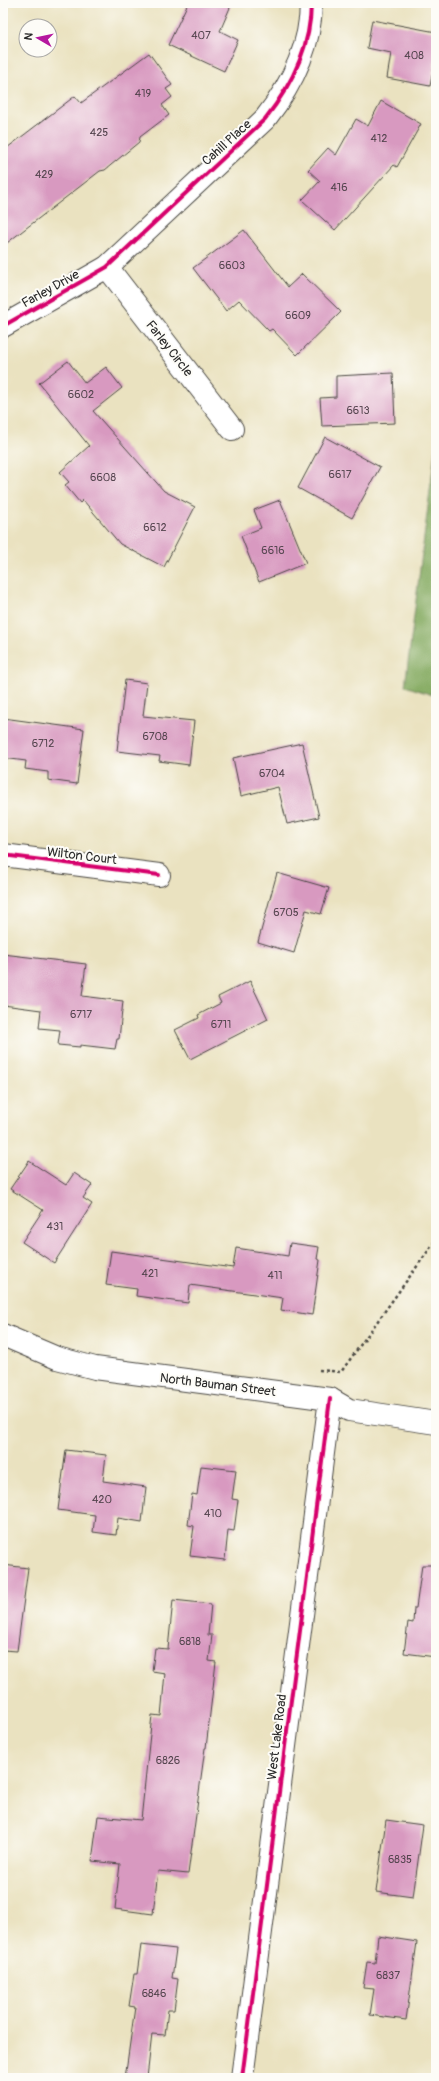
<svg xmlns="http://www.w3.org/2000/svg" width="439" height="2081" font-family="Pangolin,sans-serif">
<style>
.forest{fill:#84aa60;stroke:#586a46}
.building{fill:#d899c0}
.lines{fill:none;stroke-linecap:round;stroke-linejoin:round}
.minor-casing{stroke:#484641;stroke-width:24}
.path{stroke:#484641;stroke-width:2.5;stroke-dasharray:3 3;stroke-linecap:butt}
.minor{stroke:#fff;stroke-width:22}
.cycleway-casing{stroke:#fdfcf7;stroke-width:6}
.cycleway{stroke:#d6006c;stroke-width:4}
.labels{text-anchor:middle;stroke-width:4;stroke-linejoin:round;paint-order:stroke}
.number-label{font-size:11px;fill:#564650}
.street-label{font-size:13px;fill:#2b2b2b;stroke:#fdfcf7}
</style>
<rect width="100%" height="100%" fill="#fdfcf7"/>
<filter id="ink" filterUnits="userSpaceOnUse"><feTurbulence type="fractalNoise" baseFrequency=".025" numOctaves="2"/><feDisplacementMap in="SourceGraphic" scale="8" xChannelSelector="R" yChannelSelector="G"/><feConvolveMatrix kernelMatrix="1 2 1 2 8 2 1 2 1" color-interpolation-filters="sRGB"/></filter>
<filter id="wash" filterUnits="userSpaceOnUse"><feTurbulence type="fractalNoise" baseFrequency=".012" numOctaves="4" result="noise"/><feDisplacementMap in="SourceGraphic" scale="16" xChannelSelector="R" yChannelSelector="G"/><feGaussianBlur stdDeviation="0.9" result="paint"/><feColorMatrix in="noise" values="0 0 0 0 0 0 0 0 0 0 0 0 0 0 0 0 0 1.4 0 .05"/><feComposite in="paint" operator="in"/></filter>
<g filter="url(#wash)">
<rect width="100%" height="100%" fill="#eae2c0"/>
<polygon class="forest" points="436,444 436,696 405,686"/>
<g id="blocks">
<g class="building">
<polygon points="188,3 232,3 220,31 238,40 224,71 168,45"/>
<polygon points="372,20 436,32 436,56 430,86 387,78 391,53 367,48"/>
<polygon points="149,53 172,85 166,89 172,97 162,105 169,115 140,137 139,142 105,170 100,171 3,246 3,151 75,96 81,103"/>
<polygon points="381,101 421,124 397,167 394,165 335,230 302,200 320,181 308,170 328,148 336,155 356,119 368,126"/>
<polygon points="244,230 288,287 302,274 341,312 297,355 272,329 269,331 239,300 226,311 193,268"/>
<polygon points="68,361 85,383 106,367 122,388 93,411 164,491 195,507 164,567 120,544 83,500 80,503 65,485 69,482 60,472 89,446 39,383"/>
<polygon points="393,373 395,423 322,426 320,398 336,397 336,376"/>
<polygon points="325,437 380,467 352,518 298,488"/>
<polygon points="280,500 306,563 259,582 241,536 261,528 254,510"/>
<polygon points="125,680 147,683 143,716 194,721 189,765 159,761 160,756 117,751"/>
<polygon points="3,718 84,729 77,784 48,780 48,772 25,769 26,761 3,758"/>
<polygon points="302,743 319,817 287,824 278,787 241,796 233,758"/>
<polygon points="277,873 329,888 321,914 306,910 294,953 258,942"/>
<polygon points="3,954 86,964 82,996 123,1001 119,1039 117,1039 115,1049 80,1045 80,1047 58,1045 60,1030 39,1028 41,1010 3,1005"/>
<polygon points="250,981 268,1019 190,1059 175,1030 199,1018 198,1015 221,1003 218,997"/>
<polygon points="29,1161 66,1185 74,1173 92,1185 83,1198 92,1204 54,1263 22,1242 43,1210 10,1189"/>
<polygon points="290,1243 319,1247 317,1259 320,1260 312,1315 281,1310 283,1298 190,1285 188,1303 136,1296 137,1289 106,1285 111,1251 233,1268 236,1248 288,1256"/>
<polygon points="66,1450 106,1455 103,1481 146,1487 142,1522 118,1518 116,1535 93,1532 95,1515 58,1510"/>
<polygon points="201,1466 236,1470 232,1499 238,1500 234,1531 228,1530 225,1560 190,1556 194,1526 188,1525 192,1494 197,1495"/>
<polygon points="3,1565 28,1568 17,1651 3,1650"/>
<polygon points="422,1565 436,1565 436,1657 404,1653 408,1622 413,1623 414,1608 416,1608"/>
<polygon points="173,1600 211,1604 208,1635 212,1635 209,1661 216,1662 206,1748 205,1748 188,1874 158,1871 153,1914 115,1909 120,1864 92,1861 98,1816 141,1820 152,1715 161,1716 165,1673 152,1671 155,1648 168,1649"/>
<polygon points="386,1820 423,1825 413,1897 376,1892"/>
<polygon points="378,1936 417,1942 406,2020 370,2015 374,1989 363,1988 367,1962 375,1963"/>
<polygon points="141,1945 176,1949 172,1978 178,1979 174,2010 168,2010 165,2035 152,2034 147,2078 125,2078 135,2007 129,2006 134,1974 137,1974"/>
</g>
</g>
</g>
<g filter="url(#ink)">
<use href="#blocks" fill-opacity="0" stroke="#484641" stroke-width="1"/>
<g class="lines">
<defs>
<g id="minor">
<polyline points="107,267 232,429"/>
<path d="M3,326L107,267L265,119C291,86 311,46 311,3"/>
<polyline points="3,855 159,875"/>
<polyline points="3,1335 57,1358 95,1368 330,1399 349,1410 436,1423"/>
<polyline points="242,2078 330,1399"/>
</g>
</defs>
<use href="#minor" class="minor-casing"/>
<polyline class="path" points="319,1370 341,1372 436,1240"/>
<use href="#minor" class="minor"/>
<defs>
<g id="cycleway">
<path d="M3,326L107,267L265,119C291,86 311,46 311,3"/>
<polyline points="3,855 159,875"/>
<polyline points="242,2078 330,1399"/>
</g>
</defs>
<use href="#cycleway" class="cycleway-casing"/>
<use href="#cycleway" class="cycleway"/>
</g>
</g>
<g class="labels">
<g class="number-label">
<text x="201" y="39">407</text>
<text x="414" y="59">408</text>
<text x="143" y="97">419</text>
<text x="99" y="136">425</text>
<text x="379" y="142">412</text>
<text x="44" y="178">429</text>
<text x="339" y="191">416</text>
<text x="232" y="269">6603</text>
<text x="298" y="319">6609</text>
<text x="81" y="398">6602</text>
<text x="358" y="414">6613</text>
<text x="340" y="478">6617</text>
<text x="103" y="481">6608</text>
<text x="155" y="531">6612</text>
<text x="273" y="554">6616</text>
<text x="155" y="740">6708</text>
<text x="43" y="747">6712</text>
<text x="272" y="777">6704</text>
<text x="286" y="916">6705</text>
<text x="81" y="1018">6717</text>
<text x="221" y="1028">6711</text>
<text x="55" y="1230">431</text>
<text x="150" y="1277">421</text>
<text x="275" y="1279">411</text>
<text x="102" y="1503">420</text>
<text x="213" y="1517">410</text>
<text x="190" y="1645">6818</text>
<text x="168" y="1764">6826</text>
<text x="400" y="1863">6835</text>
<text x="388" y="1979">6837</text>
<text x="154" y="1997">6846</text>
</g>
<g class="street-label">
<text transform="translate(226 142) rotate(-42)" y="5">Cahill Place</text>
<text transform="translate(50 288) rotate(-29)" y="5">Farley Drive</text>
<text transform="translate(170 348) rotate(52)" y="5">Farley Circle</text>
<text transform="translate(82 855) rotate(7)" y="5">Wilton Court</text>
<text transform="translate(218 1384) rotate(7)" y="5">North Bauman Street</text>
<text transform="translate(276 1737) rotate(-83)" y="5">West Lake Road</text>
</g>
</g>
<rect width="439" height="2081" fill="none" stroke="#fdfcf7" stroke-width="16"/>
<g transform="translate(38 38) rotate(279)"><circle r="19" fill="#fdfcf7" stroke="#a9a8a5"/>
<path d="M0-3L7 15L0 10L-7 15Z" fill="#b5179e"/>
<text y="-6" font-size="11" font-weight="bold" text-anchor="middle" fill="#2b2b2b">N</text>
</g>
</svg>
